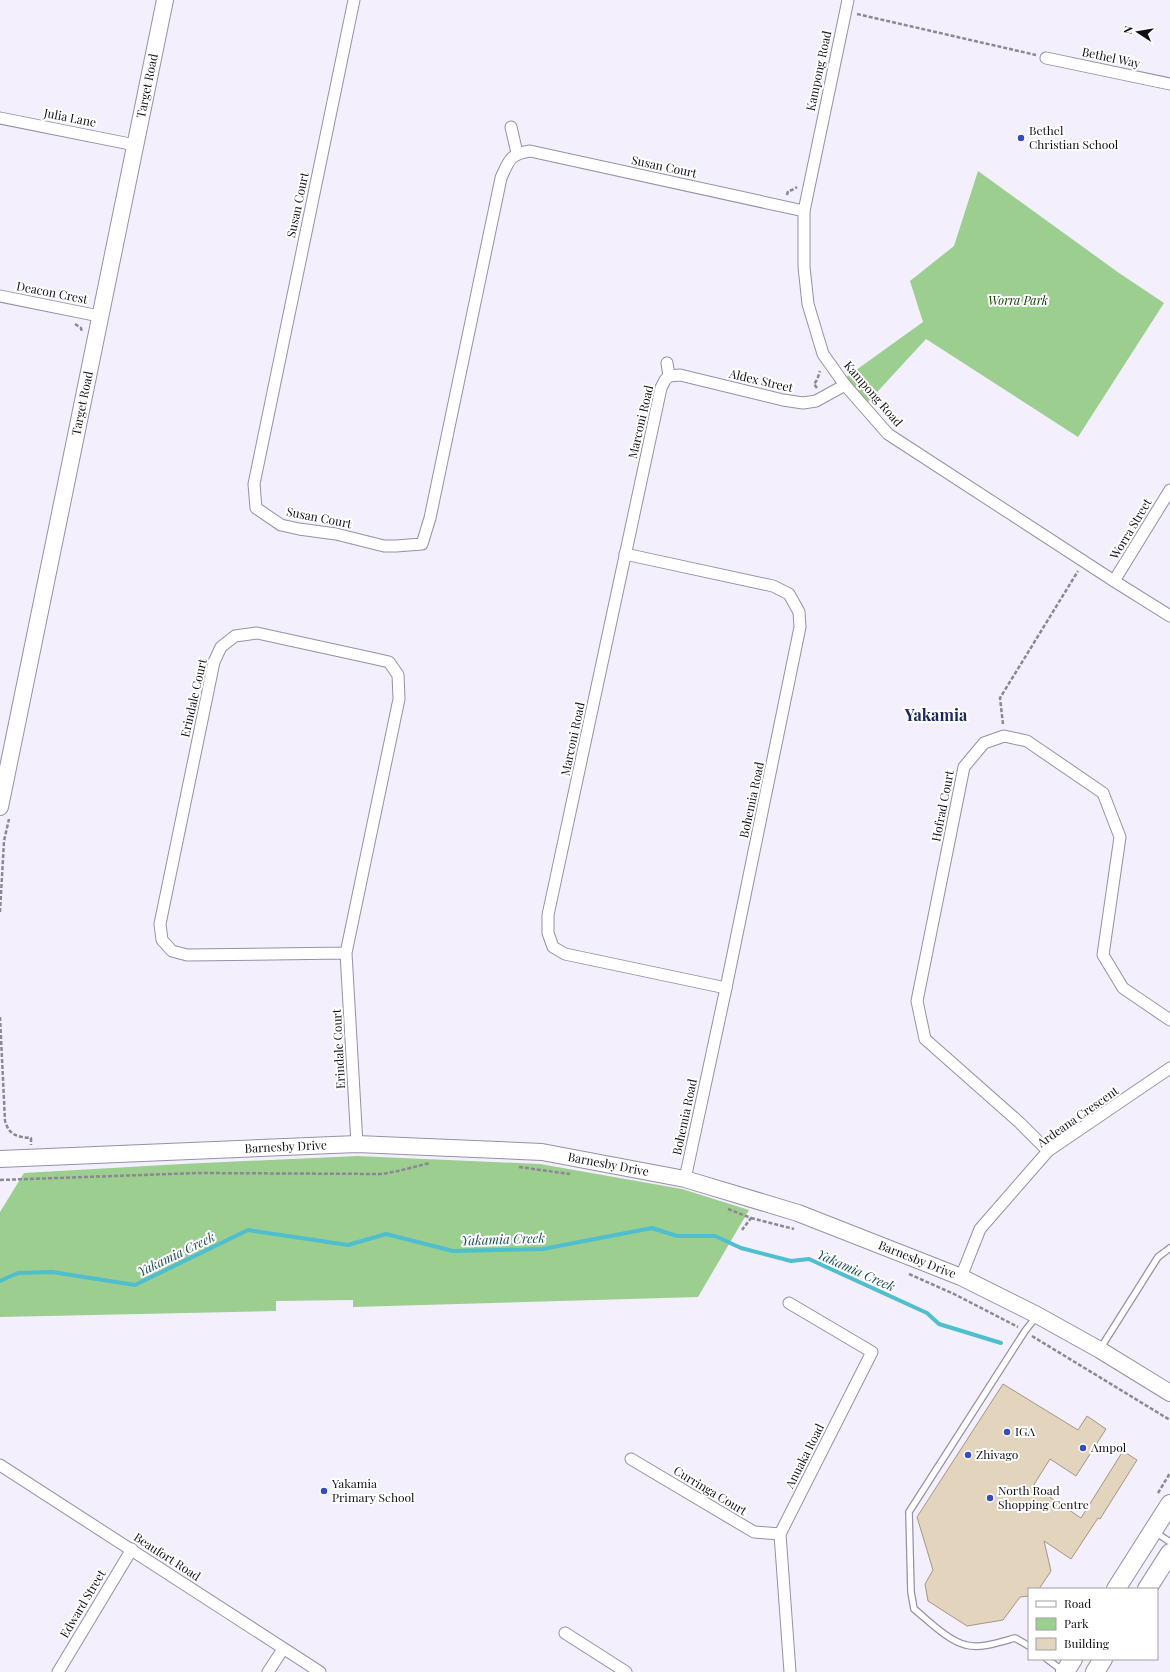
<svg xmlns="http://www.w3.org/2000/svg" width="1170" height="1672" font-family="'Playfair Display',serif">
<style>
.green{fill:#9bce8f}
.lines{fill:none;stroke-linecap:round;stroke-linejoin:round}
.stream{stroke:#4fbecf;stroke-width:4}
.building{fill:#e3d4be;stroke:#a49682}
.lane-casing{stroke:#9790a7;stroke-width:8}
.street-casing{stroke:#9790a7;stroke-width:13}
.secondary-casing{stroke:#9790a7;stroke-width:18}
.primary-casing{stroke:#9790a7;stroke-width:20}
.path{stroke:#8b8893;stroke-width:2.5;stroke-dasharray:4 2;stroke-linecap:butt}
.lane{stroke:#fff;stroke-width:5.5}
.street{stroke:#fff;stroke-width:11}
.secondary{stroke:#fff;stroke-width:16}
.primary{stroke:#fff;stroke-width:18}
.poi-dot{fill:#384bbe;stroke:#fff;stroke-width:1.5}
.labels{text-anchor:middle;stroke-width:4;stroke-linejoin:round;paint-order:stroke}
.street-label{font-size:12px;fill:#110f17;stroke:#fff}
.poi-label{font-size:12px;fill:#110f17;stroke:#fff;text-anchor:start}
.park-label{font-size:12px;font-style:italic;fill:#0d4000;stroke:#fff}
.water-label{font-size:13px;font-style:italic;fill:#1d4e55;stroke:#fff}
.district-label{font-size:16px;font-weight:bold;fill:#1d2860;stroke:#fff}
</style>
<rect width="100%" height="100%" fill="#f3effd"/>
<g class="green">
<polygon points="978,171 1119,273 1164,303 1078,437 926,339 867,403 845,378 923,322 910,281 954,246"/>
<polygon points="357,1156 540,1164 682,1189 749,1210 698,1297 353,1307 353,1300 276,1301 276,1311 0,1317 0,1212 24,1173 182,1164"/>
</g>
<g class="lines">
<polyline class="stream" points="0,1281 18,1273 52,1272 135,1285 248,1230 348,1245 386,1234 453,1251 543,1249 652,1228 677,1236 715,1236 741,1248 791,1261 809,1259 927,1313 939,1324 1001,1343"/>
</g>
<polygon class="building" points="1003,1384 1078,1430 1087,1416 1106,1429 1076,1476 1050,1459 1033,1486 1081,1518 1123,1451 1137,1460 1100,1519 1098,1518 1071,1559 1044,1541 1051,1571 1039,1589 1029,1589 1029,1596 1020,1597 1003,1620 967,1626 928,1601 925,1584 933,1570 917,1517"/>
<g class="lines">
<defs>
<g id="lane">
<polyline points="1100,1349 1158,1257 1170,1248"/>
<polyline points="1155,1532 1170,1542"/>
<path d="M1029,1646L1015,1638C1000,1642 981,1649 966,1645C948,1641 928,1620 914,1609L911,1592L909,1512L1025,1331L1036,1317"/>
<polyline points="1047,1659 1063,1671"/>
</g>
<g id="street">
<path d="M354,0L254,484L256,508L281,525L299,529L336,534L384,546H396L422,544L430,518L501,178C509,160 510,154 530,151L804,211"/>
<polyline points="848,0 804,211 804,267 808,304 823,354 845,385 888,434 1114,581 1170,616"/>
<polyline points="1046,58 1170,84"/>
<polyline points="0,118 135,145"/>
<polyline points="511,127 517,153"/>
<polyline points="0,296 99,316"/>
<polyline points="667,363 669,376 665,380 661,388 548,915 548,933 553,947 565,954 726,988"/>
<polyline points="669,376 680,375 783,400 803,403 816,401 845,385"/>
<polyline points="625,554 773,586 789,594 799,612 800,627 726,988 685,1179"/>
<polyline points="1114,581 1170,490"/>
<polyline points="346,953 187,955 172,951 162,940 160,924 214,662 221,647 235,636 257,633 376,659 389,662 398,675 399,699 346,953 357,1144"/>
<polyline points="1048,1151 1020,1123 925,1039 917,1001 964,767 984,743 1004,736 1027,741 1103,793 1120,837 1103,955 1123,988 1170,1020"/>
<polyline points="961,1277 980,1229 1048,1151 1170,1068"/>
<polyline points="789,1303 872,1352 780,1534 790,1672"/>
<polyline points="631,1459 754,1532 780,1534"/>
<polyline points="0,1465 320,1672"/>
<polyline points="565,1633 626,1672"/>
<polyline points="58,1672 132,1549"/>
<polyline points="268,1672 283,1649"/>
</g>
<g id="secondary">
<path id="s1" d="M0,807L165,0"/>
<path id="s2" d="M0,1159L357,1144L542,1152L685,1179L798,1213L961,1277L1037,1315L1100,1350L1170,1393"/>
</g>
<g id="primary">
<polyline points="1116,1589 1170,1504"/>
<polyline points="1147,1589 1170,1553"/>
<polyline points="1065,1672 1073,1659"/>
<polyline points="1095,1672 1103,1659"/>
</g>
</defs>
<use href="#lane" class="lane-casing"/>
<use href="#street" class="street-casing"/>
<use href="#secondary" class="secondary-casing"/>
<use href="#primary" class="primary-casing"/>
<g class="path">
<polyline points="857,14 1036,55"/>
<polyline points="787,195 788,191 792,190 797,187"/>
<polyline points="75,324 81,328 82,332"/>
<polyline points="817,388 814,384 817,380 820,371"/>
<polyline points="1003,724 1000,698 1078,571"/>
<polyline points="0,912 4,841 9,819"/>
<path d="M0,1017L5,1121C9,1135 17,1137 31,1138V1145"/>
<polyline points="519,1167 570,1174"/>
<polyline points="0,1180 198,1173 382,1174 398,1171 430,1163"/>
<polyline points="728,1209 751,1218 742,1230"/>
<polyline points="751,1218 794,1229"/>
<polyline points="909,1274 954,1294 1018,1327"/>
<polyline points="1032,1336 1170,1420"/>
<polyline points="1158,1493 1170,1473"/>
</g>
<use href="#lane" class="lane"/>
<use href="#street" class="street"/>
<use href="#secondary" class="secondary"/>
<use href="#primary" class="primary"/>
</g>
<g class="poi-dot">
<circle cx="1021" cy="138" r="4"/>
<circle cx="1007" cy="1432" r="4"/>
<circle cx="1083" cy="1448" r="4"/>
<circle cx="968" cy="1455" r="4"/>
<circle cx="324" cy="1491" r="4"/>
<circle cx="990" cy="1498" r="4"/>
</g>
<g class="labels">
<g class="street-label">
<text transform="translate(1111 58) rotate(12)" y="4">Bethel Way</text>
<text transform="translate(819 71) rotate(-78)" y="4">Kampong Road</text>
<text dy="4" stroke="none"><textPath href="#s1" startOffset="736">Target Road</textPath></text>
<text transform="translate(70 118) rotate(11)" y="4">Julia Lane</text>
<text transform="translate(664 167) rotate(12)" y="4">Susan Court</text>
<text transform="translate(298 205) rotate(-78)" y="4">Susan Court</text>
<text transform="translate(52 293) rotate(11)" y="4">Deacon Crest</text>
<text transform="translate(761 381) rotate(13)" y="4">Aldex Street</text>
<text transform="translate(873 394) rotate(49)" y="4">Kampong Road</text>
<text dy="4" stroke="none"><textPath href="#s1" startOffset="412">Target Road</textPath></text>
<text transform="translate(641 422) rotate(-77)" y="4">Marconi Road</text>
<text transform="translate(319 518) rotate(11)" y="4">Susan Court</text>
<text transform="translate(1131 529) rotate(-59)" y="4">Worra Street</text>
<text transform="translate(194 698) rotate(-77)" y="4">Erindale Court</text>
<text transform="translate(573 739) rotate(-78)" y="4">Marconi Road</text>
<text transform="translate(752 800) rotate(-78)" y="4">Bohemia Road</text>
<text transform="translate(943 806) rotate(-79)" y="4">Hofrad Court</text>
<text transform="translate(339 1049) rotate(-93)" y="4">Erindale Court</text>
<text transform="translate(685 1117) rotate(-78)" y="4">Bohemia Road</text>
<text transform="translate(1078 1117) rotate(-35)" y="4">Ardeana Crescent</text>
<text dy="4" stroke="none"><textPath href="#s2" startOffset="286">Barnesby Drive</textPath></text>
<text dy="4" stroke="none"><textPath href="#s2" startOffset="610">Barnesby Drive</textPath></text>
<text dy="4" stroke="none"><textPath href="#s2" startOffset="934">Barnesby Drive</textPath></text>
<text transform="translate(805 1456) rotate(-63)" y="4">Anuaka Road</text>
<text transform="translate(710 1491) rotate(31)" y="4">Curringa Court</text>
<text transform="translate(167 1557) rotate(33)" y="4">Beaufort Road</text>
<text transform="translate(83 1604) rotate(-59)" y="4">Edward Street</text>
</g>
<g class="poi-label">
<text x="1029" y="135">Bethel<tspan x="1029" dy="14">Christian School</tspan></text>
<text x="1015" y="1436">IGA</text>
<text x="1091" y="1452">Ampol</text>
<text x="976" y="1459">Zhivago</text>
<text x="332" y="1488">Yakamia<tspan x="332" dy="14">Primary School</tspan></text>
<text x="998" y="1495">North Road<tspan x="998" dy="14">Shopping Centre</tspan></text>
</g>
<g class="park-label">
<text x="1018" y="305">Worra Park</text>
</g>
<g class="water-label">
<text transform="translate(503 1239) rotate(-2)" y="5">Yakamia Creek</text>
<text transform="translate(176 1254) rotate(-26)" y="5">Yakamia Creek</text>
<text transform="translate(856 1270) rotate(24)" y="5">Yakamia Creek</text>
</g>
<g class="district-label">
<text x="936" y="721">Yakamia</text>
</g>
</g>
<rect x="1028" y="1588" width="130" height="72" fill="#ffffff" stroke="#a09fa2"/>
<rect x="1036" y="1601" width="20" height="6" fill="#ffffff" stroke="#a09fa2"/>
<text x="1064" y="1608" font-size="12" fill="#110f17">Road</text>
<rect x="1036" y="1618" width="20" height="12" fill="#9bce8f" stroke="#a09fa2"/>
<text x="1064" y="1628" font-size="12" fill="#110f17">Park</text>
<rect x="1036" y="1638" width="20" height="12" fill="#e3d4be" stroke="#a09fa2"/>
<text x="1064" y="1648" font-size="12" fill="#110f17">Building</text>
<g transform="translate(1138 32) rotate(282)" stroke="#ffffff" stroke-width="3" paint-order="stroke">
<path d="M0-3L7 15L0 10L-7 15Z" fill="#110f17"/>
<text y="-6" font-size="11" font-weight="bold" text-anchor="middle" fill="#110f17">N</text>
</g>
</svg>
